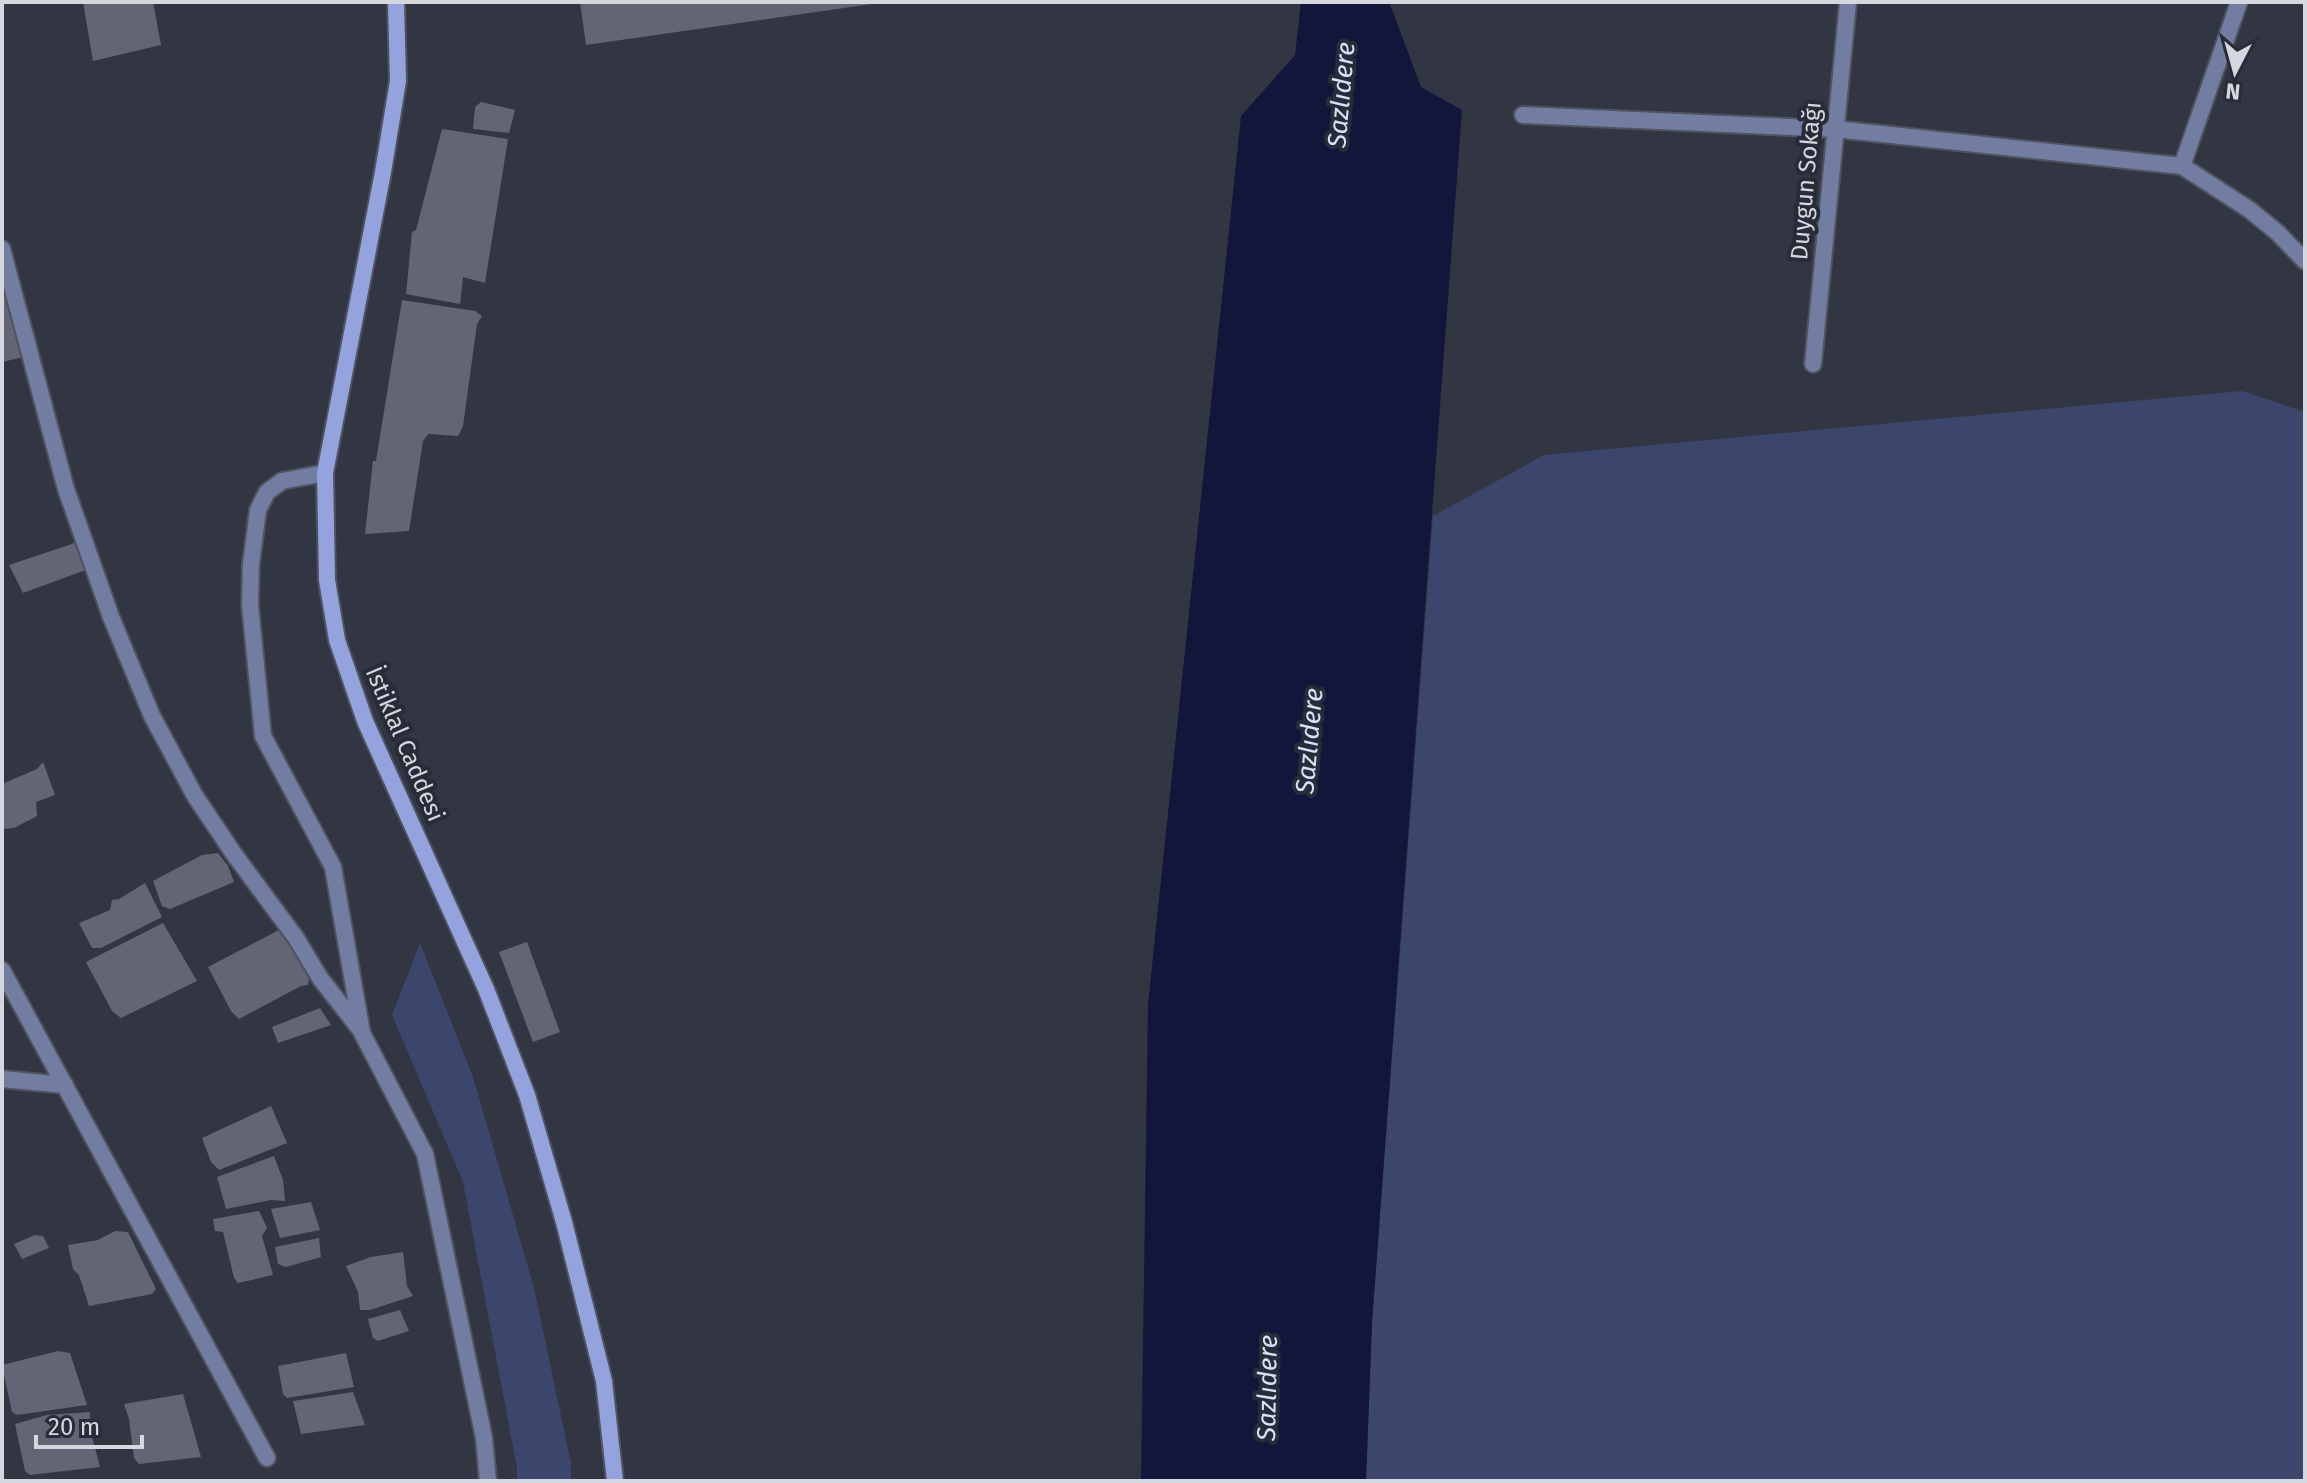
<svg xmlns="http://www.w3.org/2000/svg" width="2307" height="1483" font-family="'Fira Sans',sans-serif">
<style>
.green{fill:#3c456c}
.water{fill:#11163a}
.building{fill:#626674}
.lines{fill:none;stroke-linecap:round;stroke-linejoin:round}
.minor-casing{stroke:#4f535f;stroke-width:20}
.secondary-casing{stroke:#4f535f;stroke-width:20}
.minor{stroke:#737da2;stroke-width:16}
.secondary{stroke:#94a3de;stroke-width:16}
.labels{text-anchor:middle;stroke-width:8;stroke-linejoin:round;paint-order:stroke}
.street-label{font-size:24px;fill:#d5d7df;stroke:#282c38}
.water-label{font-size:26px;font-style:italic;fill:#d8e0fc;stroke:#282c38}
</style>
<rect width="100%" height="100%" fill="#323643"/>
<g class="green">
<polygon points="2242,391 2305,412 2305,1481 1366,1481 1372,1322 1433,516 1544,455"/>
<polygon points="420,943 473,1077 534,1288 571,1463 571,1481 517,1481 517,1468 463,1182 392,1015"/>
</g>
<polygon class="water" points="1301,2 1389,2 1421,87 1462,110 1372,1322 1366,1481 1141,1481 1148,1004 1241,116 1295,55"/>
<g class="building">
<polygon points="83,2 153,2 161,45 93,61"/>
<polygon points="580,2 872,2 872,4 586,45"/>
<polygon points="481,102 515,110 509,133 473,129 475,107"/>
<polygon points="442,129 508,139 485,283 463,277 460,304 406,294 412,232 416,230"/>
<polygon points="11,295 24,357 2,362 2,296"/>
<polygon points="402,300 475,311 482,316 477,324 463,426 458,436 428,434 423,441 409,531 365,534 373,461 376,461"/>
<polygon points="82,537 94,571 83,571 23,593 9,565 72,544"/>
<polygon points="43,762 55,795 36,802 37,816 14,828 5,829 2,826 2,784 37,769"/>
<polygon points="218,853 228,866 234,882 170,909 162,906 153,881 202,855"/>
<polygon points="145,883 162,917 101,948 92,948 79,923 110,910 112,900 119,899"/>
<polygon points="163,923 197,981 121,1018 112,1011 86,962"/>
<polygon points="283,928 309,977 308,985 301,986 239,1019 231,1011 208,967"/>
<polygon points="527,942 560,1032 533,1042 499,952"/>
<polygon points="320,1008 331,1025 278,1043 272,1027"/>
<polygon points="271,1106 287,1143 219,1170 211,1162 202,1138"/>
<polygon points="274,1156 283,1180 285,1201 271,1200 226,1209 217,1177"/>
<polygon points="311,1202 320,1230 280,1238 271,1209"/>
<polygon points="259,1211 267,1228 262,1236 273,1275 238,1283 234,1278 223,1232 215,1231 213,1219"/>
<polygon points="115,1231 128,1232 156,1289 152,1294 89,1306 79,1275 73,1269 68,1245 98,1240"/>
<polygon points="35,1235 43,1236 49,1248 22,1259 14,1244"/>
<polygon points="319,1238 321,1257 286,1267 278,1264 275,1247"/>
<polygon points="403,1252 407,1286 413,1296 370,1310 360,1310 358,1292 346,1266 371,1257"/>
<polygon points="400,1310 409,1331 378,1341 373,1338 368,1319"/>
<polygon points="58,1351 70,1353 87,1405 17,1415 12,1412 2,1365"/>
<polygon points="346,1353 354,1387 287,1398 283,1394 278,1366"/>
<polygon points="353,1392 365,1425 301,1434 293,1401"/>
<polygon points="183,1394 201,1457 139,1464 134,1458 129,1419 124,1404"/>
<polygon points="90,1412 89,1425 100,1467 30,1475 25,1471 15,1424 47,1415"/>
</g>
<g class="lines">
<defs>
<g id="minor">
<polyline points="1523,115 1835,129 2182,166 2250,210 2278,233 2305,261"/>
<polyline points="2182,166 2239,2"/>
<polyline points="2,249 66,489 111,617 152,716 195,796 234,854 296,938 320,978 359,1028"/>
<polyline points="1813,364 1848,2"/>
<polyline points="325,473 282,481 267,492 258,510 251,564 250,605 263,736 333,867 362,1033 425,1154 484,1438 488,1481"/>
<polyline points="2,970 267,1458"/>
<polyline points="2,1079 65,1085"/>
</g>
<polyline id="secondary" points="396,2 398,81 383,172 325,473 327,580 337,640 365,721 486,989 527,1095 564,1222 604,1381 615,1481"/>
</defs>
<use href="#minor" class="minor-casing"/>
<use href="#secondary" class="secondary-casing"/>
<use href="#minor" class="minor"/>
<use href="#secondary" class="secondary"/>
</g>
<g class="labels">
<g class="street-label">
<text transform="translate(1806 181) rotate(-85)" y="8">Duygun Sokağı</text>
<text transform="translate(405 744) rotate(67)" y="8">İstiklal Caddesi</text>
</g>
<g class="water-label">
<text transform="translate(1341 95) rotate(-85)" y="9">Sazlıdere</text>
<text transform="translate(1309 741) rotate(-85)" y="9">Sazlıdere</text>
<text transform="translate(1267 1388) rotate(-89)" y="9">Sazlıdere</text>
</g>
</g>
<rect width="2307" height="1483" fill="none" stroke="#d5d7df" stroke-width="8"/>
<g transform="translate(2235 72) rotate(186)" stroke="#282c38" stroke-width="6" paint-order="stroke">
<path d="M0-6L14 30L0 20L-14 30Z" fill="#d5d7df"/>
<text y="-12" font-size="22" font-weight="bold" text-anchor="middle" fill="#d5d7df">N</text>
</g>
<path d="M36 1435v12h106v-12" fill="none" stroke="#d5d7df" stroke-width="4"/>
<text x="48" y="1435" font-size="24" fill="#d5d7df" stroke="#282c38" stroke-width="6" paint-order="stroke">20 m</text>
</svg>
